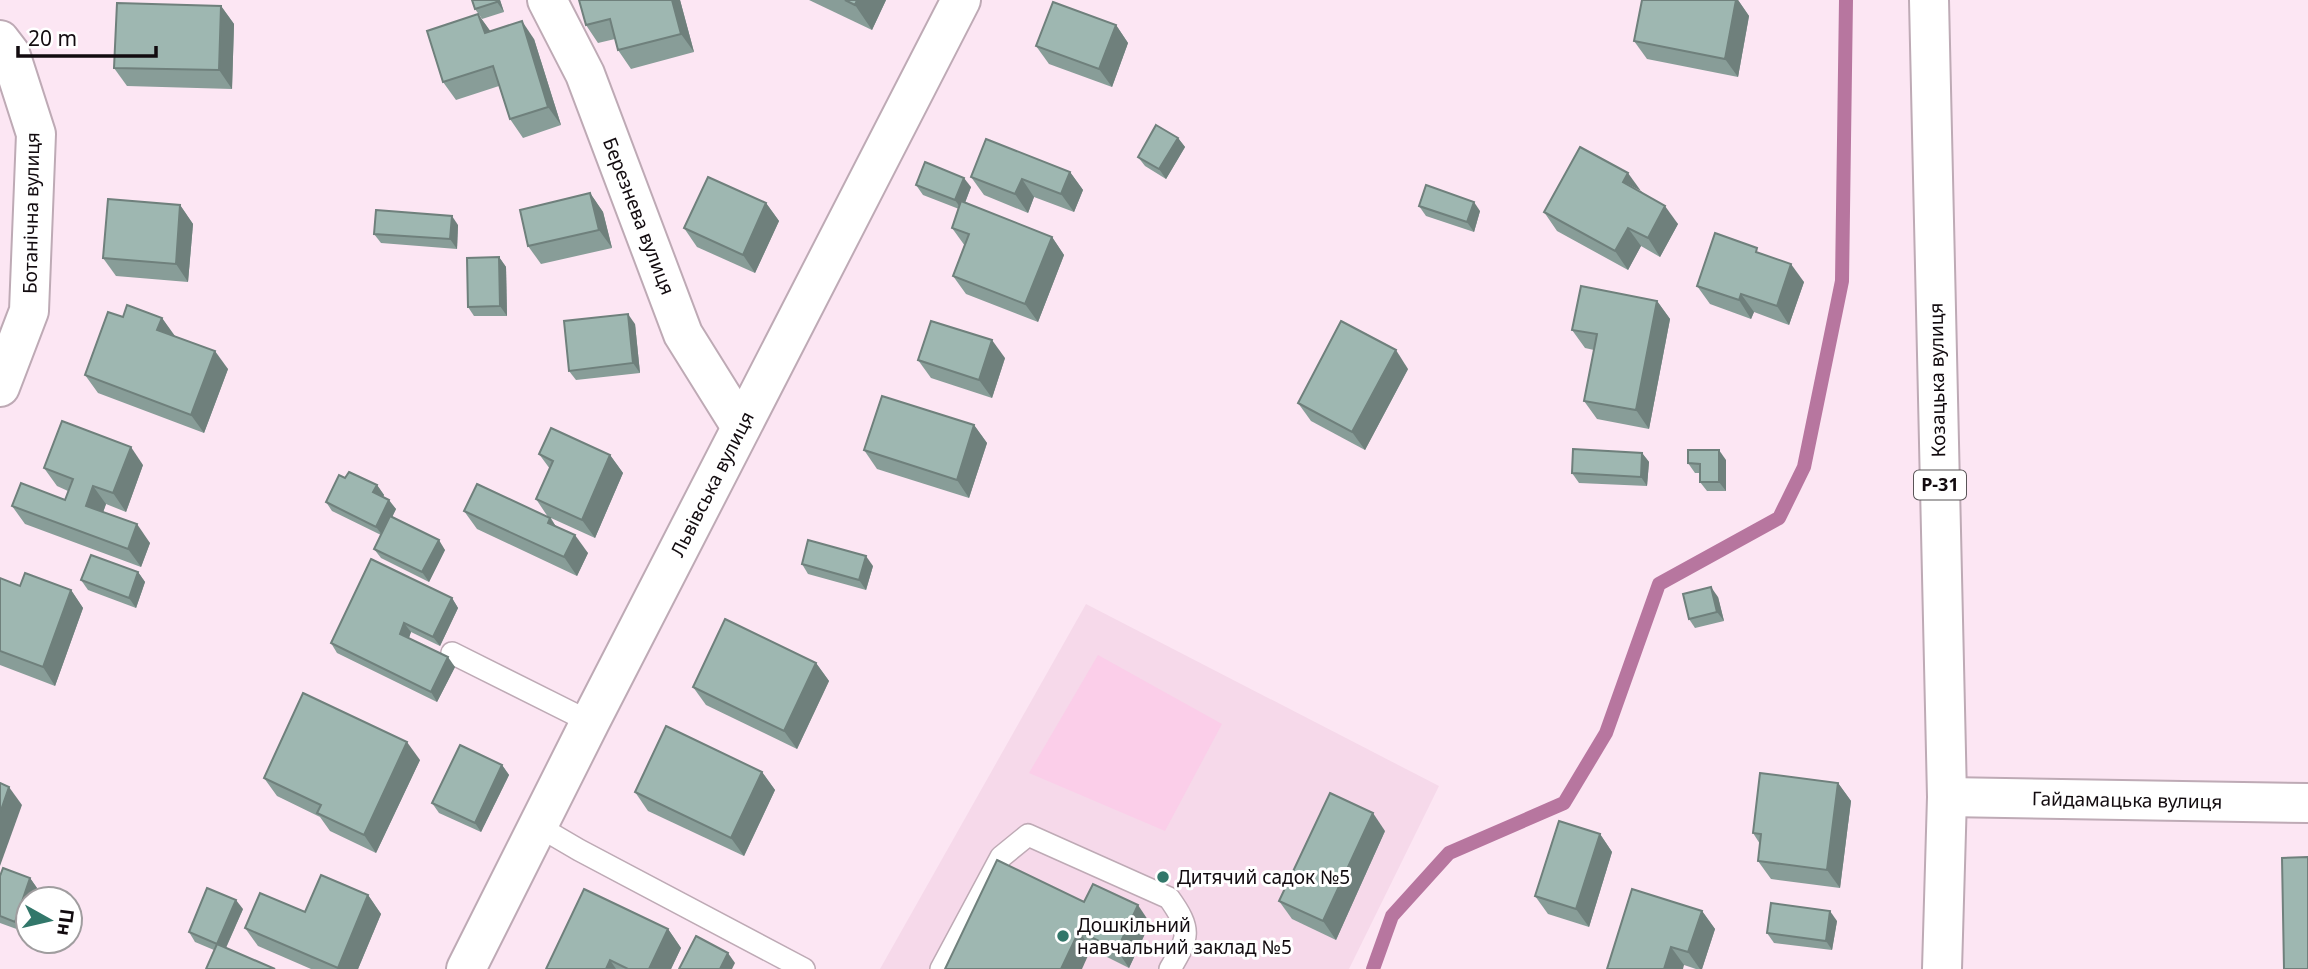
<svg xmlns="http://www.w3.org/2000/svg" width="2308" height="969" font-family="'Noto Sans',sans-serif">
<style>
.built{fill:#f6d9ea}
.green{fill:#fbcee9}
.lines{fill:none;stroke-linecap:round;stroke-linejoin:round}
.stream{stroke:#b7769f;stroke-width:14}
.lane-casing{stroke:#beaab5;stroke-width:24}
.street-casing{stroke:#beaab5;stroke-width:42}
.primary-casing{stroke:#beaab5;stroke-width:42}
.lane{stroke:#fff;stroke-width:21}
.street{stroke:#fff;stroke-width:38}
.primary{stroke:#fff;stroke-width:38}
.wall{fill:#889d98}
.shaded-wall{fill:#6f807c}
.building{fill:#9eb7b1;stroke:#6f807c;stroke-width:2}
.poi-dot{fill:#32776a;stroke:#fff;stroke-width:2.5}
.labels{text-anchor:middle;stroke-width:6;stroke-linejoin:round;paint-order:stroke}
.shield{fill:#fff;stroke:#595457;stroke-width:2}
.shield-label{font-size:18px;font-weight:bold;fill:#120b0f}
.street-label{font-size:19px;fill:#120b0f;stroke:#fff}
.poi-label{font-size:19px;fill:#120b0f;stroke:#fff;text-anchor:start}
</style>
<rect width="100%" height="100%" fill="#fce6f3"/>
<polygon class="built" points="1086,604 1439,786 1349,969 880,969"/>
<polygon class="green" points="1098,655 1222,724 1165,831 1029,773"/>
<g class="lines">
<polyline class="stream" points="1373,969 1392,916 1449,853 1564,803 1606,733 1659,584 1779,518 1804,467 1842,281 1846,0"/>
<defs>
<g id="lane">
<polyline points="452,653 590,722"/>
<polyline points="538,826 579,850 804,969"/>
<path d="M941,969L1001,857L1028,835L1169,898C1192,930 1189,937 1170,969"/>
</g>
<g id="street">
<polyline points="547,0 585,74 683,334 741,427"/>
<polyline points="0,40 10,53 36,134 29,311 0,387"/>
<polyline points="1947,797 2308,803"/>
<polyline points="466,969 590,722 961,0"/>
</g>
<polyline id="primary" points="1929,0 1947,797 1942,969"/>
</defs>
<use href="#lane" class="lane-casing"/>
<use href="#street" class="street-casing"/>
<use href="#primary" class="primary-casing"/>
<use href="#lane" class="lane"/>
<use href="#street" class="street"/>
<use href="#primary" class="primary"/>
</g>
<g class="wall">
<polygon points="472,0 500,0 504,12 482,19 475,9"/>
<polygon points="579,0 680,0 694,52 631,69 618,50 615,39 598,43 586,25"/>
<polygon points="809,0 886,0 872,30"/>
<polygon points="1642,0 1738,0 1749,16 1738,77 1647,59 1634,41"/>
<polygon points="221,6 234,24 232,89 127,86 114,68"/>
<polygon points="478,14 490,31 534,39 561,125 523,138 510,119 499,86 456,100 443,82"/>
<polygon points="1116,25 1128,43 1112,87 1049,64 1036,46"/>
<polygon points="1178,138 1185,147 1166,179 1145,166 1138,157"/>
<polygon points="1070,172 1083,190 1074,212 1034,197 1028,213 984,195 971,177"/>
<polygon points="916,185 971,187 965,203 1052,237 1064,255 1038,322 966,294 953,276 965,246 952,228 959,209 923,195"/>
<polygon points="1641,191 1678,224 1660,257 1641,246 1628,270 1557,231 1544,212"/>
<polygon points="590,193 603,212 612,248 541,264 528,246"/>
<polygon points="766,203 779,221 755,273 697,247 684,228"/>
<polygon points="180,205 193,224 188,282 116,276 103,258"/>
<polygon points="1419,206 1480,211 1474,232 1426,216"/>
<polygon points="458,225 457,249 381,243 374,234"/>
<polygon points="1761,253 1804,282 1789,325 1754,312 1751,319 1710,304 1697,286"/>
<polygon points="499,257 506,267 507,316 474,316 468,307"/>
<polygon points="1657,301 1670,319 1649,429 1597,419 1584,401 1594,350 1585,348 1572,330"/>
<polygon points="123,317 162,318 174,336 228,369 204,433 98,393 85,375"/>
<polygon points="635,324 640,373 576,380 569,371"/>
<polygon points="1005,358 992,398 931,378 918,360"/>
<polygon points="1408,369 1365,450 1311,421 1298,403"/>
<polygon points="974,425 987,443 969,498 877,469 864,450"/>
<polygon points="1642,453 1649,462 1647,486 1579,483 1572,473"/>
<polygon points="539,454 610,455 623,473 595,538 551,518 556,527 588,553 577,576 477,529 464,511 548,517 536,499 550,469"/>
<polygon points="1726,460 1726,491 1707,491 1700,482 1700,473 1695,473 1688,463"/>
<polygon points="143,465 126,512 106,504 103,512 150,543 141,567 25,524 12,506 65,500 68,491 57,486 44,468"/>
<polygon points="345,478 377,485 384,495 383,497 396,509 392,517 445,550 429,582 381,558 374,549 381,535 332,511 326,502"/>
<polygon points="802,564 873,566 866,590 808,574"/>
<polygon points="138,572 145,582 136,608 88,590 81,580"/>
<polygon points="0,578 20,586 71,590 83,608 55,686 0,665"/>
<polygon points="1718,597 1724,621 1695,628 1689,619"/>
<polygon points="452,598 458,608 440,646 411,632 409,638 455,667 437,702 337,653 331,643"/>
<polygon points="816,663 829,681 797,749 706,705 693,687"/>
<polygon points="420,760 376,853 330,831 320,817 277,796 264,778"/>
<polygon points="502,765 509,775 481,832 439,813 432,803"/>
<polygon points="762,772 775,790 744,856 648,811 635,792"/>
<polygon points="1838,783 1851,801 1840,888 1771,879 1758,861 1760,844 1753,833"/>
<polygon points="1385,831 1336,940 1292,919 1279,901"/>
<polygon points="1600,834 1612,852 1589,927 1548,914 1535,896"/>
<polygon points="0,876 30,878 37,888 28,899 28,913 22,931 0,923"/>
<polygon points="368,895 381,914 358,969 311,969 258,946 245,928"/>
<polygon points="1084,902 1150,923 1129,968 1091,949 945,969"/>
<polygon points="243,909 226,948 214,950 195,942 189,932"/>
<polygon points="1702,911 1715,929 1702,969 1696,969 1684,965 1607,969"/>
<polygon points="1837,921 1832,950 1774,943 1767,933"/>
<polygon points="668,929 681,948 671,969 546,969"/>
</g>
<g class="shaded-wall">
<polygon points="496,0 500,0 504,12 497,2"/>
<polygon points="672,0 680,0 694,52 681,34"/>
<polygon points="857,0 886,0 872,30 855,5"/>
<polygon points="1736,0 1738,0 1749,16 1738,77 1725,59"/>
<polygon points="221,6 234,24 232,89 219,70"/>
<polygon points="478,14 491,32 485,33"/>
<polygon points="522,21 534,39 561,125 548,107"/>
<polygon points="1116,25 1128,43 1112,87 1099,69"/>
<polygon points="1178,138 1185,147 1166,179 1159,169"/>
<polygon points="1070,172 1083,190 1074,212 1061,194"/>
<polygon points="1628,173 1641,191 1623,182"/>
<polygon points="964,178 971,187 962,210 955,200"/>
<polygon points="1022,179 1034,197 1028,213 1015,194"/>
<polygon points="590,193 603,212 612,248 599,230"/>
<polygon points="1474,202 1480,211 1474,232 1467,222"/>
<polygon points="766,203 779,221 755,273 743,255"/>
<polygon points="180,205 193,224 188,282 176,264"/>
<polygon points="1665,206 1678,224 1660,257 1648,238"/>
<polygon points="452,216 458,225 457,249 450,239"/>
<polygon points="1628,228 1641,246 1628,270 1615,251"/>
<polygon points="1052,237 1064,255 1038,322 1025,304"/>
<polygon points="499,257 506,267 507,316 500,306"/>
<polygon points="1791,264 1804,282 1789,325 1777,306"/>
<polygon points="1741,294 1754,312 1751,319 1739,300"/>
<polygon points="1657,301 1670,319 1649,429 1636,410"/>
<polygon points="628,314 635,324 640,373 633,363"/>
<polygon points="162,318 175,336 170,348 157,330"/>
<polygon points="992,340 1005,358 992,398 979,380"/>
<polygon points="1396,350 1408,369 1365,450 1352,432"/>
<polygon points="215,351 228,369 204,433 191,415"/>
<polygon points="974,425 987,443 969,498 957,480"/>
<polygon points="131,447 143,465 126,512 113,493"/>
<polygon points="1719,450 1726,460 1726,491 1719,482"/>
<polygon points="1642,453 1649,462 1647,486 1641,477"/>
<polygon points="610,455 623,473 595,538 582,520"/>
<polygon points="377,485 384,495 380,502 373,492"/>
<polygon points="93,486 106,504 99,524 86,506"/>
<polygon points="389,500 396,509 383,536 376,527"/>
<polygon points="550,518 563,536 548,523"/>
<polygon points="137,524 150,543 141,567 128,549"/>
<polygon points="575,535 588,553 577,576 564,557"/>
<polygon points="439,540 445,550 429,582 422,572"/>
<polygon points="866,556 873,566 866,590 859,580"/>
<polygon points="138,572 145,582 136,608 129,598"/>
<polygon points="1711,587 1718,597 1724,621 1717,612"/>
<polygon points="71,590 83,608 55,686 43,667"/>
<polygon points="452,598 458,608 440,646 433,637"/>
<polygon points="404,623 411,632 407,643 400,634"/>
<polygon points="448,657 455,667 437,702 431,692"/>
<polygon points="816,663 829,681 797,749 784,731"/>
<polygon points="407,742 420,760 376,853 364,835"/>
<polygon points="502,765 509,775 481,832 475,823"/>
<polygon points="762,772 775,790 744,856 731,838"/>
<polygon points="1838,783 1851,801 1840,888 1827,870"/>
<polygon points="9,787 22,805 0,866 0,813"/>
<polygon points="1373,813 1385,831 1336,940 1323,921"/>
<polygon points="1600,834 1612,852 1589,927 1576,909"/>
<polygon points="30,878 37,888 33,899 28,899 28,913 22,931 15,922"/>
<polygon points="368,895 381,914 358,969 339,969 338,968"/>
<polygon points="236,900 243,909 223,954 217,944"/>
<polygon points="1138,905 1150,923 1129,968 1117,950"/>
<polygon points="1702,911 1715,929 1702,969 1700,969 1688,952"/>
<polygon points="1830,911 1837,921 1832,950 1826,941"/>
<polygon points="668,929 681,948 671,969 649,969"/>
<polygon points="1079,931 1091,949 1082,969 1061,969"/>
<polygon points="1671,947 1684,965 1683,969 1664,969"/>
<polygon points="728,953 735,963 732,969 720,969"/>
<polygon points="610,960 616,969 606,969"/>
</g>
<g class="building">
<polygon points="472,0 496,0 497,2 475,9"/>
<polygon points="579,0 672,0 681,34 618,50 610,19 586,25"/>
<polygon points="845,0 857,0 855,5"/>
<polygon points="1642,0 1736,0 1725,59 1634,41"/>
<polygon points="1053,2 1116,25 1099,69 1036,46"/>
<polygon points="117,3 221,6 219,70 114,68"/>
<polygon points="478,14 485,33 522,21 548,107 510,119 493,66 443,82 427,31"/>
<polygon points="1156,125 1178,138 1159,169 1138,157"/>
<polygon points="986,139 1070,172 1061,194 1022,179 1015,194 971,177"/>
<polygon points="1580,147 1628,173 1623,182 1665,206 1648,238 1628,228 1615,251 1544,212"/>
<polygon points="925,162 964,178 955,200 916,185"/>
<polygon points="708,177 766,203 743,255 684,228"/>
<polygon points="1426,185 1474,202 1467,222 1419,206"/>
<polygon points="590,193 599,230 528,246 520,210"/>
<polygon points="108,199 180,205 176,264 103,258"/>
<polygon points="961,201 1052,237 1025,304 953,276 969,234 952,228"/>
<polygon points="376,210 452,216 450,239 374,234"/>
<polygon points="1715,233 1757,248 1756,252 1791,264 1777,306 1741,294 1739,300 1697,286"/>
<polygon points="499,257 500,306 468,307 467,258"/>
<polygon points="1581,286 1657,301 1636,410 1584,401 1597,334 1572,330"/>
<polygon points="127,305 162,318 157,330 215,351 191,415 85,375 108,312 123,317"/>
<polygon points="628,314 633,363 569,371 564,321"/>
<polygon points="931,321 992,340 979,380 918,360"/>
<polygon points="1341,321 1396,350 1352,432 1298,403"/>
<polygon points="882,396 974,425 957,480 864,450"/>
<polygon points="62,421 131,447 113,493 93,486 86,506 137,524 128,549 12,506 21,483 65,500 73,479 44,468"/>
<polygon points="551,428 610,455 582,520 536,499 553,461 539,454"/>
<polygon points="1573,449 1642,453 1641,477 1572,473"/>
<polygon points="1688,450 1719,450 1719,482 1700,482 1700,464 1688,463"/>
<polygon points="349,472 377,485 373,492 389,500 376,527 326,502 339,475 345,478"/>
<polygon points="477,484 550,518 548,523 575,535 564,557 464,511"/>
<polygon points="390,516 439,540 422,572 374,549"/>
<polygon points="808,540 866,556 859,580 802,564"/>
<polygon points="91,555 138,572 129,598 81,580"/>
<polygon points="371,559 452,598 433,637 404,623 400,634 448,657 431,692 331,643"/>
<polygon points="25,573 71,590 43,667 0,651 0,578 20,586"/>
<polygon points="1711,587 1717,612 1689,619 1683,594"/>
<polygon points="725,619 816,663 784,731 693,687"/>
<polygon points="303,693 407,742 364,835 317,813 321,805 264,778"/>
<polygon points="666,726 762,772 731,838 635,792"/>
<polygon points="460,745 502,765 475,823 432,803"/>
<polygon points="1760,773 1838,783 1827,870 1758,861 1761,834 1753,833"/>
<polygon points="0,783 9,787 0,813"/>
<polygon points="1330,793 1373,813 1323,921 1279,901"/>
<polygon points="1559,821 1600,834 1576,909 1535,896"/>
<polygon points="2308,857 2308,969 2284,969 2282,858"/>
<polygon points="997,860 1084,902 1093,884 1138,905 1117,950 1079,931 1061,969 945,969"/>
<polygon points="3,868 30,878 15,922 0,916 0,876"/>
<polygon points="321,875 368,895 338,968 245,928 260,893 305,912"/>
<polygon points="207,888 236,900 217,944 189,932"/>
<polygon points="584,889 668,929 649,969 628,969 610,960 606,969 546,969"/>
<polygon points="1632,889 1702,911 1688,952 1671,947 1664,969 1607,969"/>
<polygon points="1771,903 1830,911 1826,941 1767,933"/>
<polygon points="696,936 728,953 720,969 679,969"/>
<polygon points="217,944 275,969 206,969"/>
</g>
<g class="poi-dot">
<circle cx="1163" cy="877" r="7"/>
<circle cx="1063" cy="936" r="7"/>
</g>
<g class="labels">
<rect class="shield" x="1914" y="470.5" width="52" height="29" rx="5"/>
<g class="shield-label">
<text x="1940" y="491">Р-31</text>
</g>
<g class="street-label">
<text transform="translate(31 213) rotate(-89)" y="7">Ботанічна вулиця</text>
<text transform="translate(639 216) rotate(69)" y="7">Березнева вулиця</text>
<text transform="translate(1937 380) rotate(-91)" y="7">Козацька вулиця</text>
<text transform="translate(712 484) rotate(-63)" y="7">Львівська вулиця</text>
<text transform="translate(2127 800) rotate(1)" y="7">Гайдамацька вулиця</text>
</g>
<g class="poi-label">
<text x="1177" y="884">Дитячий садок №5</text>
<text x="1077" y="932">Дошкільний<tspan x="1077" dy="22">навчальний заклад №5</tspan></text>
</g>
</g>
<g transform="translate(49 920) rotate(98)"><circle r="33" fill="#ffffff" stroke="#a09d9f" stroke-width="2"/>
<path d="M0-5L12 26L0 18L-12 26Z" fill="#32776a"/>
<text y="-10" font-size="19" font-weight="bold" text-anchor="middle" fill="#120b0f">Пн</text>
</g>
<path d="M18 46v10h138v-10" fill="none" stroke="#120b0f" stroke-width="3.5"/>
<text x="28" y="46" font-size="21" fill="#120b0f" stroke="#ffffff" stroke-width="5" paint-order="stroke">20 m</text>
</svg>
